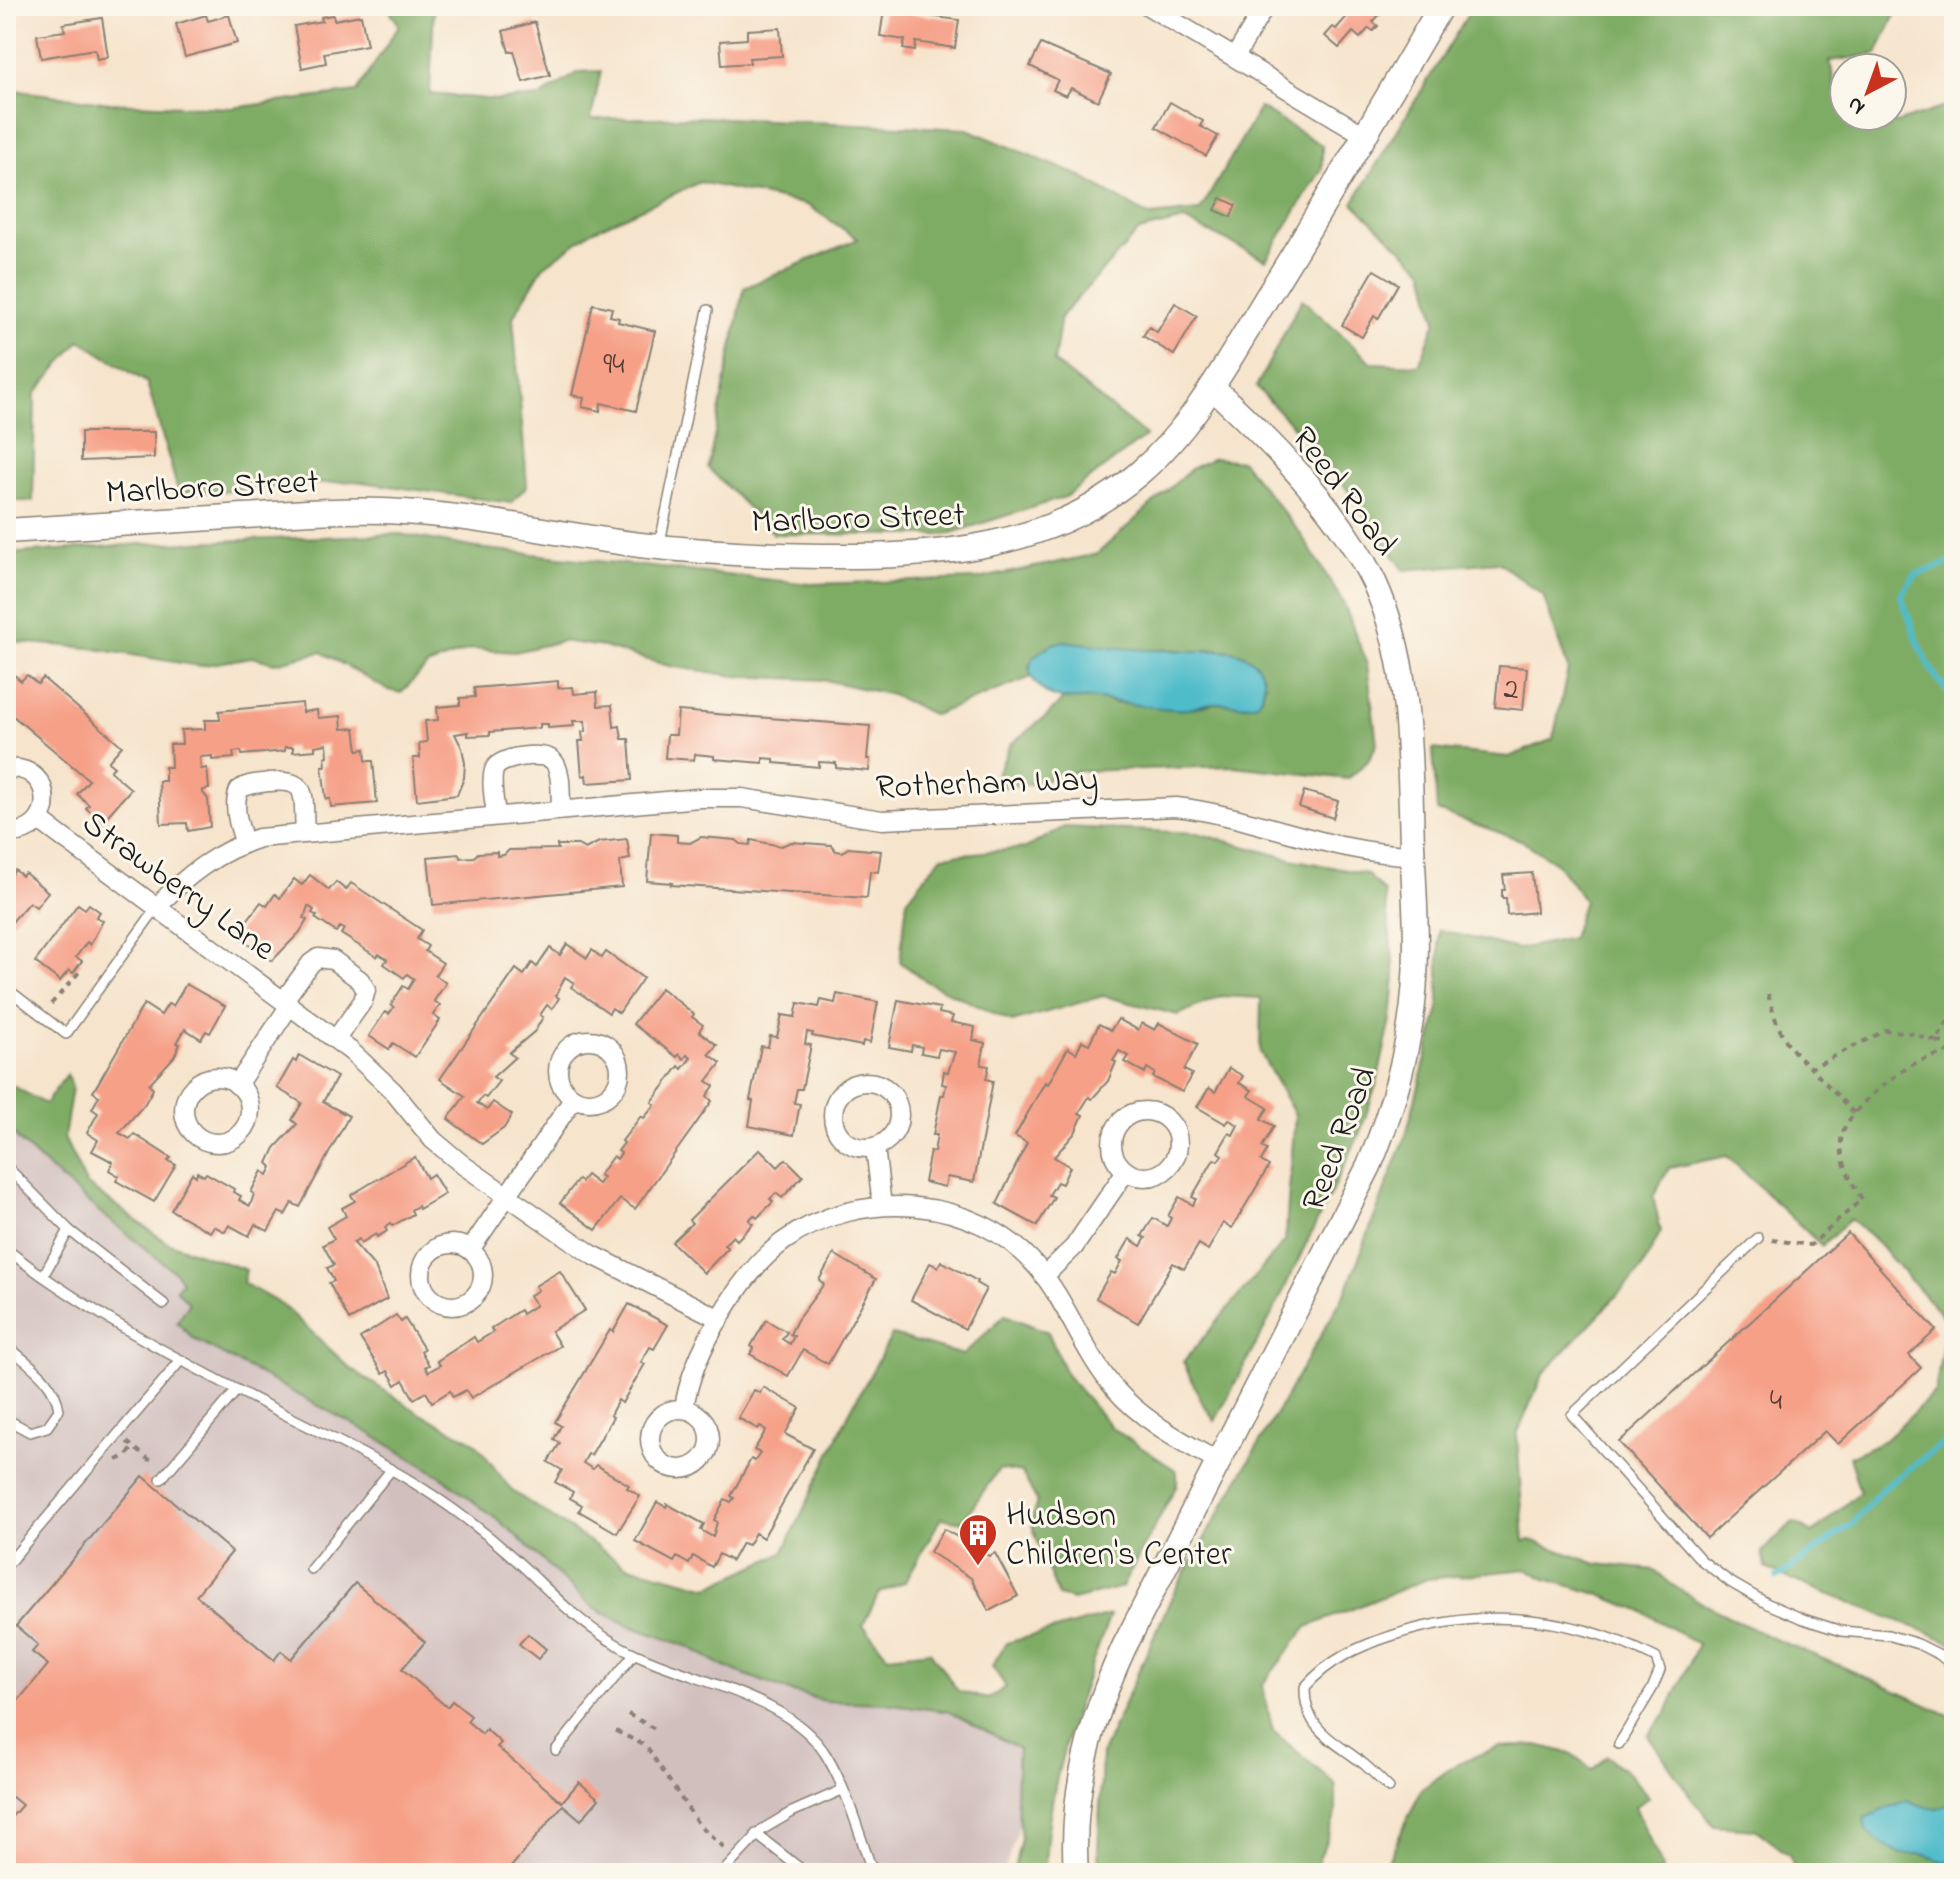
<svg xmlns="http://www.w3.org/2000/svg" width="1960" height="1879" font-family="'Indie Flower',sans-serif">
<style>
.industrial{fill:#d1bfbe}
.forest{fill:#7fac65;stroke:#4e6440;stroke-width:2}
.water{fill:#4fbcca;stroke:#366c73;stroke-width:2}
.lines{fill:none;stroke-linecap:round;stroke-linejoin:round}
.stream{stroke:#4fbcca;stroke-width:6}
.building{fill:#f6a088}
.service-casing{stroke:#898074;stroke-width:12}
.minor-casing{stroke:#898074;stroke-width:21}
.tertiary-casing{stroke:#898074;stroke-width:27}
.path{stroke:#898074;stroke-width:4;stroke-dasharray:6 6;stroke-linecap:butt}
.service{stroke:#fff;stroke-width:9}
.minor{stroke:#fff;stroke-width:18}
.tertiary{stroke:#fff;stroke-width:24}
.labels{text-anchor:middle;stroke-width:6;stroke-linejoin:round;paint-order:stroke}
.number-label{font-size:30px;fill:#523d37}
.street-label{font-size:34px;fill:#1c1c1c;stroke:#fbf7ec}
.poi-label{font-size:34px;fill:#1c1c1c;stroke:#fbf7ec;text-anchor:start}
</style>
<rect width="100%" height="100%" fill="#fbf7ec"/>
<filter id="ink" filterUnits="userSpaceOnUse"><feTurbulence type="fractalNoise" baseFrequency=".0125" numOctaves="2"/><feDisplacementMap in="SourceGraphic" scale="16" xChannelSelector="R" yChannelSelector="G"/><feConvolveMatrix kernelMatrix="1 2 1 2 8 2 1 2 1" color-interpolation-filters="sRGB"/></filter>
<filter id="wash" filterUnits="userSpaceOnUse"><feTurbulence type="fractalNoise" baseFrequency=".006" numOctaves="4" result="noise"/><feDisplacementMap in="SourceGraphic" scale="32" xChannelSelector="R" yChannelSelector="G"/><feGaussianBlur stdDeviation="1.8" result="paint"/><feColorMatrix in="noise" values="0 0 0 0 0 0 0 0 0 0 0 0 0 0 0 0 0 1.4 0 .05"/><feComposite in="paint" operator="in"/></filter>
<g filter="url(#wash)">
<rect width="100%" height="100%" fill="#f6e4cc"/>
<polygon class="industrial" points="6,1110 33,1151 734,1658 1050,1717 1004,1873 6,1873"/>
<g class="forest">
<polygon points="387,6 434,6 430,94 498,100 540,97 579,72 601,71 591,119 702,117 967,129 1080,176 1149,216 1200,211 1260,108 1322,145 1322,169 1266,260 1184,220 1139,231 1061,316 1054,362 1146,436 1065,497 945,535 774,534 708,468 744,288 858,239 807,205 700,182 592,231 543,267 513,317 527,486 511,503 354,481 179,494 147,383 80,340 35,394 33,501 6,501 6,89 110,103 231,108 357,92 399,25"/>
<path d="M1473,6H1899L1877,54L1830,61L1838,106L1844,108V116H1872L1896,123L1954,104V1644C1892,1616 1827,1597 1766,1568L1762,1552L1793,1522L1813,1533L1860,1492L1849,1457L1885,1440L1935,1392L1947,1321L1871,1236L1850,1219L1822,1246L1727,1156L1669,1168L1653,1197L1661,1231L1641,1270L1543,1374L1517,1434L1524,1541L1531,1540L1597,1564L1655,1570L1672,1585L1706,1605L1767,1636L1843,1667L1949,1715L1954,1722V1873H1794L1789,1855L1755,1829L1714,1826L1693,1800L1648,1735L1667,1712L1698,1644L1643,1612L1598,1594L1546,1579L1527,1569L1427,1579L1307,1627L1262,1685L1273,1731L1336,1785V1814L1314,1873H1101L1098,1855L1102,1753L1173,1594L1346,1291L1406,1135L1439,1008V930L1518,949L1572,938L1584,900L1557,864L1521,840L1437,811L1433,749L1509,757L1553,739L1568,669L1543,595L1498,562L1404,570L1329,464L1256,387L1302,299L1372,363L1419,365L1436,321L1424,270L1353,203Z"/>
<polygon points="1214,458 1242,461 1300,533 1343,602 1367,664 1377,744 1368,761 1348,779 1234,766 1079,771 1031,784 990,788 1011,744 1049,714 1063,699 1096,698 1115,703 1189,709 1215,703 1250,705 1262,697 1265,684 1235,652 1215,649 1196,652 1168,649 1029,666 1032,677 934,715 892,695 824,680 735,676 669,666 604,647 562,641 515,652 471,649 427,666 401,693 388,690 321,652 275,663 252,657 199,666 90,648 6,641 6,554 141,544 400,534 476,548 810,584 978,579 1097,554 1192,468"/>
<polygon points="1064,827 1197,833 1291,859 1367,874 1384,892 1395,975 1391,1020 1377,1082 1360,1133 1273,1312 1215,1421 1202,1402 1183,1362 1285,1241 1295,1115 1260,1052 1261,998 1221,996 1178,1015 1103,996 1012,1022 927,982 900,962 907,900 942,856 1026,848"/>
<path d="M67,1074L72,1087L64,1138L86,1184L166,1242L246,1270L243,1283L284,1306L351,1369L421,1414L475,1442L512,1491L625,1565L709,1587L783,1553L849,1413L892,1335L963,1355L1005,1315L1048,1332L1067,1376L1112,1428L1177,1471V1485L1122,1587L1073,1600L1058,1596L1031,1523L1037,1501L1022,1473L999,1469L962,1522L941,1518L905,1582L879,1593L863,1625L888,1656L930,1651L958,1691L988,1699L1006,1687L992,1666L1006,1643L1110,1615C1079,1698 1046,1783 1045,1873H1013L1021,1838L1016,1795L1018,1748L950,1712L885,1703L824,1701L783,1689L725,1667L689,1647L630,1626L591,1606L509,1529L442,1477L366,1431L195,1340L177,1322L189,1303L176,1289L182,1282L176,1273C118,1227 58,1181 6,1127V1078L10,1084L45,1104Z"/>
<polygon points="1537,1745 1569,1753 1592,1770 1607,1756 1629,1774 1649,1797 1635,1807 1661,1864 1662,1873 1386,1873 1387,1863 1421,1790 1458,1763 1499,1747"/>
</g>
<g class="water">
<path d="M1063,641C1094,644 1125,650 1155,650C1168,650 1180,651 1192,651C1207,652 1220,648 1235,652C1260,658 1272,682 1257,703C1243,708 1229,702 1214,703C1205,703 1198,707 1190,709C1169,712 1120,702 1098,699C1084,697 1068,702 1054,697C1047,695 1040,688 1035,682C1019,661 1044,646 1063,641Z"/>
<path d="M1954,1798V1861L1944,1862L1923,1854H1901L1877,1840L1866,1831L1864,1818L1907,1800C1924,1807 1941,1815 1954,1798Z"/>
</g>
<g class="lines">
<g class="stream">
<path d="M1954,561L1915,575L1901,595C1911,623 1928,680 1954,695"/>
<polyline points="1777,1578 1853,1523 1882,1489 1946,1441 1954,1431"/>
</g>
</g>
<g id="blocks">
<g class="building">
<polygon points="1356,6 1371,6 1380,14 1373,22 1378,26 1373,31 1369,28 1360,38 1353,32 1339,48 1325,36 1333,27 1336,29"/>
<polygon points="884,10 959,20 955,48 916,42 915,51 903,49 905,40 880,36"/>
<polygon points="206,15 208,21 229,15 237,43 185,57 176,24"/>
<polygon points="333,15 334,20 361,15 367,45 324,53 326,63 302,68 294,26 322,21 321,17"/>
<polygon points="102,18 108,57 97,59 95,49 41,58 37,35 65,31 63,24"/>
<polygon points="535,22 550,75 523,82 514,51 509,52 503,31"/>
<polygon points="780,28 782,56 749,58 750,63 722,65 720,41 747,39 747,30"/>
<polygon points="1041,44 1111,74 1098,101 1071,88 1066,96 1053,90 1058,80 1030,66"/>
<polygon points="1170,102 1203,121 1200,126 1218,136 1206,156 1156,127"/>
<polygon points="1221,198 1236,205 1231,217 1215,210"/>
<polygon points="1374,270 1398,284 1378,319 1374,316 1362,337 1342,325"/>
<polygon points="1175,303 1197,316 1174,355 1143,336 1149,327 1157,332"/>
<polygon points="593,304 612,308 610,316 619,318 618,322 655,331 636,411 601,403 600,411 582,407 584,398 572,395"/>
<polygon points="81,432 154,432 154,458 81,461"/>
<polygon points="1499,666 1527,668 1523,710 1495,707"/>
<polygon points="6,668 21,681 27,675 38,684 43,678 122,746 108,762 114,767 110,771 131,789 102,822 86,808 89,805 77,794 89,780 6,710"/>
<polygon points="558,681 558,688 573,687 574,694 597,692 598,706 612,705 614,727 620,726 622,739 629,739 632,780 587,783 586,775 582,776 579,741 583,741 582,732 586,731 585,721 573,721 574,726 548,728 548,724 540,724 540,728 490,732 490,735 468,736 468,732 455,734 462,748 465,763 464,778 457,795 417,800 413,758 420,758 419,743 427,742 425,721 438,720 437,707 460,705 460,698 475,697 474,688"/>
<polygon points="302,703 303,712 317,710 318,718 341,716 342,729 355,728 358,750 365,749 366,761 373,761 377,803 331,807 330,799 326,799 322,766 326,766 325,757 328,756 327,744 315,746 315,750 293,752 293,747 285,747 285,751 242,755 241,751 233,752 234,758 212,760 212,756 200,757 201,769 207,768 209,789 203,790 203,793 208,799 210,827 188,831 187,823 161,824 159,781 165,781 165,767 171,767 170,744 182,744 181,730 205,729 205,720 220,720 219,711"/>
<polygon points="678,711 870,726 867,759 870,759 869,771 836,768 836,763 819,762 819,767 774,763 774,759 763,758 763,763 714,759 714,756 695,754 694,760 665,758 667,735 676,735"/>
<polygon points="1304,791 1338,801 1333,818 1299,807"/>
<polygon points="651,833 677,835 677,842 690,843 701,837 736,840 741,844 750,845 751,840 781,846 791,842 831,845 836,851 843,852 848,848 881,851 878,872 870,871 867,898 671,885 672,883 647,881"/>
<polygon points="627,839 630,859 620,861 622,887 433,905 428,857 459,854 460,858 474,857 478,853 497,852 497,856 504,855 509,850 558,849 557,845 578,845 585,849 599,842"/>
<polygon points="15,870 22,876 25,873 48,892 36,907 29,902 11,923 6,919 6,882"/>
<polygon points="1532,873 1536,912 1507,915 1506,898 1502,898 1502,890 1505,890 1503,875"/>
<polygon points="310,875 329,890 336,882 346,890 351,883 422,930 417,939 428,946 425,951 443,963 435,975 446,983 434,1001 440,1005 433,1015 440,1020 415,1057 393,1043 389,1049 369,1036 385,1012 389,1014 394,1007 391,1005 403,986 408,989 414,979 407,974 404,978 384,964 387,959 379,954 377,957 341,934 344,929 340,927 336,932 315,918 317,916 312,913 314,910 308,906 304,918 307,920 300,932 272,961 236,935 261,902 267,906 275,894 280,898 294,879 302,885"/>
<polygon points="78,904 85,909 89,904 100,912 96,917 103,921 90,945 87,942 76,957 82,961 73,973 69,970 60,981 35,962"/>
<polygon points="567,944 587,958 592,950 602,958 606,952 643,978 619,1013 612,1008 609,1013 571,987 574,983 565,977 556,996 559,998 552,1009 547,1005 540,1015 543,1017 535,1031 509,1053 515,1057 493,1077 499,1081 486,1098 483,1096 477,1103 487,1110 493,1102 512,1115 504,1128 482,1144 448,1119 465,1096 440,1079 516,969 524,975 532,963 537,967 550,948 560,955"/>
<polygon points="186,984 225,1006 210,1033 206,1031 201,1039 185,1029 177,1043 180,1044 174,1057 149,1084 153,1089 144,1105 119,1133 130,1139 134,1134 171,1158 168,1161 176,1165 154,1202 116,1181 119,1176 109,1170 113,1162 92,1151 98,1140 87,1133 98,1113 92,1109 99,1096 93,1092 144,1004 161,1015 168,1004 173,1006"/>
<polygon points="661,988 694,1014 692,1017 703,1025 699,1031 717,1045 709,1054 721,1063 707,1081 714,1086 707,1096 712,1101 635,1209 620,1199 596,1230 560,1203 578,1180 581,1182 586,1175 598,1184 603,1177 599,1175 613,1156 617,1159 621,1153 618,1151 624,1143 622,1141 641,1116 644,1118 655,1105 652,1102 679,1066 682,1069 691,1058 687,1055 684,1059 679,1054 677,1057 633,1024"/>
<polygon points="837,994 878,1002 870,1043 863,1041 862,1046 812,1036 813,1033 807,1032 805,1044 811,1045 802,1089 797,1089 794,1103 800,1104 794,1135 749,1126 753,1101 750,1100 761,1046 768,1047 770,1036 777,1037 782,1015 795,1017 798,1003 819,1007 821,1000 835,1003"/>
<polygon points="898,1000 940,1008 939,1013 953,1016 951,1022 975,1027 973,1040 985,1043 981,1065 989,1066 986,1079 993,1081 974,1182 947,1177 945,1187 924,1182 930,1151 934,1152 937,1135 933,1135 941,1095 944,1095 946,1085 942,1084 944,1071 948,1072 955,1052 939,1049 937,1056 921,1053 922,1047 912,1045 911,1051 889,1047"/>
<polygon points="1118,1019 1138,1030 1142,1023 1155,1030 1159,1023 1198,1044 1184,1070 1192,1074 1182,1092 1153,1077 1155,1073 1147,1068 1145,1073 1125,1062 1129,1056 1119,1051 1113,1061 1116,1062 1108,1081 1092,1099 1089,1097 1079,1113 1083,1115 1075,1133 1054,1157 1070,1167 1062,1184 1057,1182 1049,1195 1054,1197 1037,1226 997,1204 1027,1143 1015,1136 1045,1082 1048,1084 1068,1048 1076,1053 1082,1041 1089,1044 1099,1024 1111,1030"/>
<polygon points="299,1055 337,1077 323,1102 349,1116 300,1207 292,1203 285,1215 279,1212 268,1231 255,1224 249,1236 229,1225 225,1232 214,1226 210,1232 171,1210 192,1173 196,1176 197,1172 204,1176 206,1173 234,1189 233,1192 241,1196 239,1200 250,1206 254,1194 251,1192 262,1171 268,1175 272,1167 268,1163 275,1148 297,1124 292,1120 302,1103 277,1088 293,1060 296,1062"/>
<polygon points="1229,1068 1243,1076 1239,1083 1252,1090 1248,1096 1268,1108 1261,1119 1274,1126 1262,1147 1267,1150 1261,1161 1269,1166 1232,1228 1223,1223 1208,1250 1199,1244 1184,1269 1173,1263 1138,1323 1096,1298 1111,1272 1115,1274 1122,1261 1118,1259 1130,1239 1141,1246 1146,1238 1142,1236 1153,1218 1167,1226 1171,1218 1168,1216 1179,1197 1193,1205 1196,1199 1192,1197 1214,1159 1218,1161 1222,1155 1218,1152 1229,1133 1233,1135 1238,1125 1229,1120 1226,1124 1197,1107 1209,1088 1215,1092"/>
<polygon points="760,1149 778,1167 786,1159 803,1176 782,1198 776,1193 770,1199 773,1202 757,1218 754,1215 749,1220 753,1224 737,1240 733,1236 724,1245 728,1248 704,1273 672,1242 692,1223 689,1220"/>
<polygon points="415,1157 427,1178 433,1174 445,1194 419,1209 418,1206 411,1210 413,1214 392,1226 391,1223 385,1227 387,1231 377,1237 376,1234 361,1243 359,1239 353,1242 375,1267 387,1299 349,1320 329,1283 334,1281 327,1268 334,1265 323,1245 334,1239 327,1227 346,1216 342,1208 355,1201 351,1195"/>
<polygon points="1848,1233 1936,1330 1909,1355 1921,1368 1838,1444 1825,1431 1707,1538 1619,1442"/>
<polygon points="834,1254 876,1279 828,1364 803,1350 788,1376 750,1354 754,1348 751,1346 766,1320 787,1332 782,1339 790,1344 794,1336 790,1334 797,1320 824,1284 819,1280"/>
<polygon points="941,1261 977,1281 976,1283 986,1289 965,1329 911,1300 930,1263 938,1267"/>
<polygon points="560,1271 585,1310 551,1331 560,1346 471,1398 466,1390 453,1397 450,1391 432,1402 426,1392 414,1399 403,1380 396,1385 388,1371 383,1374 360,1338 396,1315 401,1322 405,1319 424,1349 421,1351 429,1365 425,1367 428,1372 440,1365 437,1361 474,1337 477,1342 493,1332 491,1329 520,1310 522,1314 536,1305 529,1296 538,1290 535,1286"/>
<polygon points="629,1304 668,1325 654,1349 650,1347 641,1362 645,1364 622,1403 618,1400 610,1415 613,1417 591,1455 588,1454 583,1463 593,1469 596,1465 629,1485 627,1488 640,1496 617,1533 579,1511 582,1505 570,1498 573,1492 555,1482 562,1470 548,1462 560,1443 554,1439 561,1426 555,1422 610,1330 613,1332"/>
<polygon points="763,1387 800,1408 785,1434 813,1449 763,1538 755,1533 748,1545 742,1543 732,1561 719,1554 712,1567 693,1556 689,1564 677,1557 674,1562 635,1541 657,1502 666,1507 667,1504 704,1524 701,1530 713,1537 717,1522 714,1520 725,1499 731,1502 734,1498 731,1496 751,1459 755,1461 760,1453 754,1450 766,1430 760,1426 758,1429 738,1418 754,1390 760,1393"/>
<polygon points="143,1476 232,1552 196,1595 274,1660 281,1651 291,1659 355,1583 425,1642 402,1669 447,1707 452,1701 471,1716 467,1721 482,1734 486,1729 501,1743 497,1747 562,1802 579,1782 599,1799 581,1820 563,1805 506,1873 6,1873 6,1823 22,1805 6,1792 6,1715 48,1665 32,1652 38,1645 16,1626"/>
<polygon points="944,1529 989,1556 995,1553 1018,1596 989,1611 971,1578 930,1552"/>
<polygon points="528,1634 546,1649 538,1659 519,1644"/>
</g>
</g>
</g>
<g filter="url(#ink)">
<use href="#blocks" fill-opacity="0" stroke="#898074" stroke-width="2"/>
<g class="lines">
<defs>
<g id="service">
<polyline points="659,547 708,310"/>
<polyline points="6,988 66,1034 157,907"/>
<polyline points="6,1166 69,1230 43,1276"/>
<polyline points="69,1230 164,1304"/>
<polyline points="1758,1238 1572,1415 1701,1560 1730,1582 1768,1604 1803,1619 1841,1631 1888,1635 1918,1644 1940,1655 1954,1667"/>
<path d="M6,1249C90,1314 186,1364 280,1412C325,1435 371,1456 414,1483C454,1508 493,1538 528,1571C554,1596 579,1622 611,1641C673,1680 786,1690 826,1755C848,1791 859,1834 873,1873"/>
<path d="M6,1345C28,1364 55,1380 59,1410L47,1427L30,1432L6,1419"/>
<polyline points="161,1479 237,1390"/>
<polyline points="6,1566 181,1360"/>
<polyline points="311,1569 391,1470"/>
<polyline points="556,1750 634,1654"/>
<path d="M1389,1788C1381,1780 1373,1772 1365,1765C1336,1741 1304,1732 1305,1687C1330,1659 1359,1646 1394,1635C1485,1606 1571,1615 1656,1658L1660,1670L1652,1689L1619,1744"/>
<polyline points="756,1834 806,1873"/>
<polyline points="722,1873 763,1829 792,1812 842,1790"/>
</g>
<g id="minor">
<polyline points="1148,6 1366,136"/>
<polyline points="1235,57 1265,6"/>
<path d="M6,769C57,762 58,838 6,832"/>
<path d="M496,816C495,803 490,783 494,770C498,757 543,751 552,760C563,769 560,797 561,810"/>
<polyline points="39,820 352,1052 393,1091 433,1140 463,1165 591,1254 720,1319"/>
<path d="M245,843C239,828 232,806 239,790C248,783 258,784 269,782C312,778 302,798 305,832"/>
<path d="M157,907C186,875 217,852 259,838L699,798H742L882,820L1176,807C1256,816 1332,854 1413,855"/>
<polyline points="284,1000 311,963 318,958 333,960 360,980 366,990 363,1001 336,1039"/>
<circle cx="589" cy="1071" r="31"/>
<circle cx="217" cy="1110" r="33"/>
<circle cx="866" cy="1115" r="33"/>
<polyline points="237,1085 290,1005"/>
<circle cx="1145" cy="1144" r="33"/>
<polyline points="875,1147 882,1206"/>
<circle cx="452" cy="1275" r="31"/>
<polyline points="470,1250 574,1098"/>
<polyline points="1044,1276 1074,1247 1126,1171"/>
<circle cx="680" cy="1439" r="30"/>
<path d="M684,1409C691,1355 740,1273 784,1241C859,1187 977,1195 1038,1268C1069,1305 1083,1353 1116,1390C1143,1421 1184,1442 1220,1463"/>
</g>
<g id="tertiary">
<path d="M6,531C80,526 155,522 229,517C281,514 333,509 384,511C471,514 554,534 640,545C700,552 760,555 821,556C933,557 1048,551 1138,474C1195,426 1230,357 1269,294C1328,199 1384,103 1441,6"/>
<path d="M1076,1873C1070,1794 1091,1718 1124,1647L1369,1166C1388,1121 1402,1074 1410,1026C1420,966 1415,905 1412,844C1409,756 1412,664 1374,582C1339,509 1271,442 1212,387"/>
</g>
</defs>
<use href="#service" class="service-casing"/>
<use href="#minor" class="minor-casing"/>
<use href="#tertiary" class="tertiary-casing"/>
<g class="path">
<path d="M1768,994C1777,1028 1784,1045 1811,1068"/>
<polyline points="51,1004 81,970"/>
<polyline points="1954,1011 1936,1041 1954,1046"/>
<polyline points="1854,1113 1811,1068 1886,1030 1910,1033 1936,1041"/>
<path d="M1772,1240L1811,1245L1862,1199C1850,1179 1841,1164 1841,1141C1842,1114 1895,1073 1918,1062C1929,1057 1942,1054 1954,1050"/>
<polyline points="127,1442 155,1464"/>
<polyline points="117,1460 126,1456 134,1447"/>
<polyline points="628,1714 655,1729"/>
<polyline points="616,1731 646,1746 699,1825 726,1849"/>
<polyline points="682,1869 686,1873"/>
</g>
<use href="#service" class="service"/>
<use href="#minor" class="minor"/>
<use href="#tertiary" class="tertiary"/>
</g>
</g>
<defs>
<symbol id="building-pin" viewBox="-11 -11 22 30"><path d="M0 17L-7.5 6A9.5 9.5 0 1 1 7.5 6Z" fill="#c8321e" stroke="#fbf7ec"/><path d="M-4-6H4V6H1V3H-1V6H-4ZM-2.5-4.3h1.7v1.8h-1.7ZM.8-4.3h1.7v1.8H.8ZM-2.5-1h1.7V.8h-1.7ZM.8-1h1.7V.8H.8Z" fill="#fff"/></symbol>
</defs>
<g fill-rule="evenodd">
<use href="#building-pin" x="956" y="1511" width="44" height="60"/>
</g>
<g class="labels">
<g class="number-label">
<text x="614" y="373">94</text>
<text x="1511" y="698">2</text>
<text x="1776" y="1409">4</text>
</g>
<g class="street-label">
<text transform="translate(212 485) rotate(-3)" y="12">Marlboro Street</text>
<text transform="translate(1346 490) rotate(53)" y="12">Reed Road</text>
<text transform="translate(858 516) rotate(-2)" y="12">Marlboro Street</text>
<text transform="translate(987 781) rotate(-2)" y="12">Rotherham Way</text>
<text transform="translate(180 884) rotate(36)" y="12">Strawberry Lane</text>
<text transform="translate(1337 1138) rotate(-69)" y="12">Reed Road</text>
</g>
<g class="poi-label">
<text x="1006" y="1525">Hudson<tspan x="1006" dy="39">Children's Center</tspan></text>
</g>
</g>
<rect width="1960" height="1879" fill="none" stroke="#fbf7ec" stroke-width="32"/>
<g transform="translate(1868 92) rotate(221)"><circle r="38" fill="#fbf7ec" stroke="#a29f99" stroke-width="2"/>
<path d="M0-6L14 30L0 20L-14 30Z" fill="#c8321e"/>
<text y="-12" font-size="22" font-weight="bold" text-anchor="middle" fill="#1c1c1c">N</text>
</g>
</svg>
